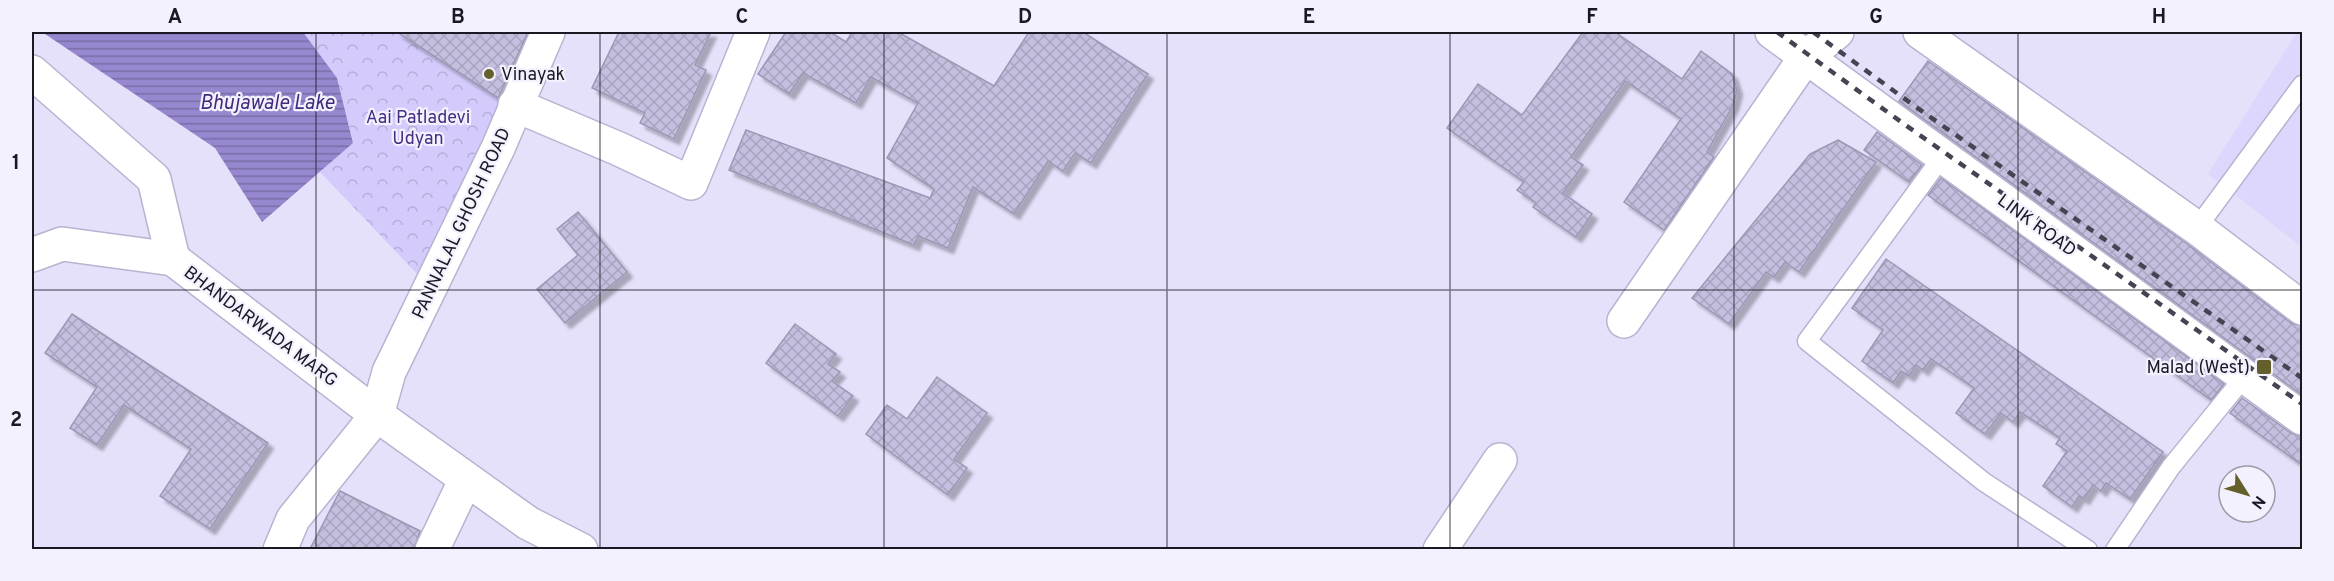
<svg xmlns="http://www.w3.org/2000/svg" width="2334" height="581" font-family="Overpass,sans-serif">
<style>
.built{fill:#ddd6fd}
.forest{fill:url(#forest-crowns)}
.water{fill:url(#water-rules)}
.building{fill:url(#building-cross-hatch);stroke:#9b97b4;stroke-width:1.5;filter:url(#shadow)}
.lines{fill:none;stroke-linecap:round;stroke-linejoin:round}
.lane-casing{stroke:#b8b3d1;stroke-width:21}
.street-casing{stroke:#b8b3d1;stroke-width:36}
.secondary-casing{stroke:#b8b3d1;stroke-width:36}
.primary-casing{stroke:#b8b3d1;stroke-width:36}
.lane{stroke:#fff;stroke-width:18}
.street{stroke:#fff;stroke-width:33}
.secondary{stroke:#fff;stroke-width:33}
.primary{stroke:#fff;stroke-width:33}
.rail{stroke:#464352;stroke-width:4.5;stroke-dasharray:8 8;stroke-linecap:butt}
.grid{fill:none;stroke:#1a1823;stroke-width:1.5;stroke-opacity:0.55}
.poi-dot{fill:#63602c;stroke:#f2f1fd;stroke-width:2}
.labels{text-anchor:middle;stroke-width:4.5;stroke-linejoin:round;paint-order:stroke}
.poi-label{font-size:18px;fill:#1a1823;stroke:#f2f1fd;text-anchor:start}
.park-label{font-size:18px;fill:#472e82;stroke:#f2f1fd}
.street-label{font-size:18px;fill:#1a1823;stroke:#f2f1fd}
.water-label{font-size:20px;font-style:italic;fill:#442a7d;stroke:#f2f1fd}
.neatline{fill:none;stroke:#1a1823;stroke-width:2}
.grid-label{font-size:20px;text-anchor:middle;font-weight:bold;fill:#1a1823}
</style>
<defs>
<pattern id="forest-crowns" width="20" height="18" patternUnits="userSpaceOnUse" patternTransform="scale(1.5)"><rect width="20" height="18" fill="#d4cbfc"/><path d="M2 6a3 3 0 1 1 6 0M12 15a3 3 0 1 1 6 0" fill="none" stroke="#b5aed8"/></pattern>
<pattern id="water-rules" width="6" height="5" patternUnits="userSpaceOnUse" patternTransform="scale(1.5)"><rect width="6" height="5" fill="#9687ce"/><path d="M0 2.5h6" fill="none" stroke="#7a6da7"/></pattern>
<pattern id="building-cross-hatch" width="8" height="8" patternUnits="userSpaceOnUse" patternTransform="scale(1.5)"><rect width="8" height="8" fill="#c4bfde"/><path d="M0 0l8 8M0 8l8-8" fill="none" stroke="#a8a3be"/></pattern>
<filter id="shadow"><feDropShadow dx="5.5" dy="5.5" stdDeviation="1.5" flood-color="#0004"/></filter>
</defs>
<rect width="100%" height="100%" fill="#e5e1fb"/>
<polygon class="built" points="2297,32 2302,32 2302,247 2208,174"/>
<polygon class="forest" points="303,32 420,32 418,45 504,102 421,278 320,172 353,142 337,78"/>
<polygon class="water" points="42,32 303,32 337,78 353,143 262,222 215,148"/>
<g class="building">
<polygon points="397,32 528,32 498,98"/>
<polygon points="619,32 711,32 695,65 706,70 674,139 640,123 645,113 592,88"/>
<polygon points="786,32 830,32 846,42 852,32 898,32 994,86 1029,32 1083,32 1148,74 1091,163 1075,153 1063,171 1048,161 1014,214 973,187 948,248 918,236 914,245 729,170 746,130 930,198 934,189 887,158 918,103 871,77 856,103 803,73 789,94 758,74"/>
<polygon points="1583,32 1615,32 1682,79 1701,51 1732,74 1737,90 1733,105 1707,152 1714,157 1664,230 1624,202 1681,119 1625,81 1571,157 1583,165 1563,193 1592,214 1576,237 1533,207 1536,203 1517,190 1524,182 1447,128 1478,84 1522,115"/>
<polygon points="1928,61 2186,243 2291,323 2302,326 2302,395 1899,101"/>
<polygon points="1877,132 1922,165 1909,182 1864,150"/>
<polygon points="1838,140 1876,162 1799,272 1785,262 1774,277 1766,272 1729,324 1692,298 1810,154"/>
<polygon points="1941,178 2224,384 2211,400 1928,195"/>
<polygon points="578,212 627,272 565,323 537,289 578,255 557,229"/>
<polygon points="1886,259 2163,452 2130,499 2106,483 2101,491 2093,485 2084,499 2079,496 2072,507 2043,486 2067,451 2056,444 2060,438 2020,412 2013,422 2001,413 1985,434 1956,413 1974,388 1931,359 1923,370 1916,365 1909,376 1901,371 1893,383 1862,361 1883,330 1852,308"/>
<polygon points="72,314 268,443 210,529 160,496 191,449 124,405 97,445 70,428 97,387 45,353"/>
<polygon points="795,324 836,354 828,364 840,372 832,381 853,396 838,416 766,363"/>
<polygon points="937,377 987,413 954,459 967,468 948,495 866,434 887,405 907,419"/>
<polygon points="2242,398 2291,433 2302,436 2302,465 2230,413"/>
<polygon points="340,491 420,531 414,549 310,549"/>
</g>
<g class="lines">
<defs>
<g id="lane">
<polyline points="1942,157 1807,341 1984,482 2088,550"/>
<polyline points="2197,228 2302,85"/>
<polyline points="2115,550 2171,467 2245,376"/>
</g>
<g id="street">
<polyline points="32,72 154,179 173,259"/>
<polyline points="515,105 619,149 691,183 753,32"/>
<polyline points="32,255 62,244 173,259 377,415"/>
<polyline points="1624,321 1805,58"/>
<polyline points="432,550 466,479"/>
<polyline points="1440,550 1500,460"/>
</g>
<g id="secondary">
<polyline points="1805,58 1837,32"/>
<polyline points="377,415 528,523 581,550"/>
<polyline points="280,550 293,519 377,415 389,372 498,148 548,32"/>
</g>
<g id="primary">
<polyline points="1772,32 2302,418"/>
<polyline points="1920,32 2197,228 2302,308"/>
</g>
</defs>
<use href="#lane" class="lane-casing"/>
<use href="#street" class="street-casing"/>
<use href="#secondary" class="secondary-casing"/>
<use href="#primary" class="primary-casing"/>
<use href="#lane" class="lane"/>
<use href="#street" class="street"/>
<use href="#secondary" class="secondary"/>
<use href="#primary" class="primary"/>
<g class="rail">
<polyline points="1777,32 1904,124 2302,404"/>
<polyline points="1813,32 1916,107 2302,378"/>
</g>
</g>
<path class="grid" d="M316,32V550M600,32V550M884,32V550M1167,32V550M1450,32V550M1734,32V550M2018,32V550M32,290H2302"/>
<g class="poi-dot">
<circle cx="489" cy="74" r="6"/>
<rect x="2256" y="359" width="16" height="16" rx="3"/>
</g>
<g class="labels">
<g class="poi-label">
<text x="501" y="80">Vinayak</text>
<text x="2250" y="373" text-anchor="end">Malad (West)</text>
</g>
<g class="park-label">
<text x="418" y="123">Aai Patladevi<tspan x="418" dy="21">Udyan</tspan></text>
</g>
<g class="street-label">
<text transform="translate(461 223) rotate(-65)" y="6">PANNALAL GHOSH ROAD</text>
<text transform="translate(2037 225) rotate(36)" y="6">LINK ROAD</text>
<text transform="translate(261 326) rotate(37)" y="6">BHANDARWADA MARG</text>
</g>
<g class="water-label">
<text x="267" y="109">Bhujawale Lake</text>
</g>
</g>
<rect width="2334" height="581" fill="none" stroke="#f2f1fd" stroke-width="66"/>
<g transform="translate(2247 494) rotate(127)"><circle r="28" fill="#f2f1fd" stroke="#9c9aa6" stroke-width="1.5"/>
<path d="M0-4.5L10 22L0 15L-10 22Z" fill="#63602c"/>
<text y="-9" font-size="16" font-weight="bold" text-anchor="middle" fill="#1a1823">N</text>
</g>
<rect x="33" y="33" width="2268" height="515" class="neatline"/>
<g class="grid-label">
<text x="175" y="23">A</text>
<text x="458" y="23">B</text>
<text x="742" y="23">C</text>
<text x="1025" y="23">D</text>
<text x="1309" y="23">E</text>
<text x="1592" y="23">F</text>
<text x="1876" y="23">G</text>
<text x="2159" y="23">H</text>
<text x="16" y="169">1</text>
<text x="16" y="426">2</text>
</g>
</svg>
